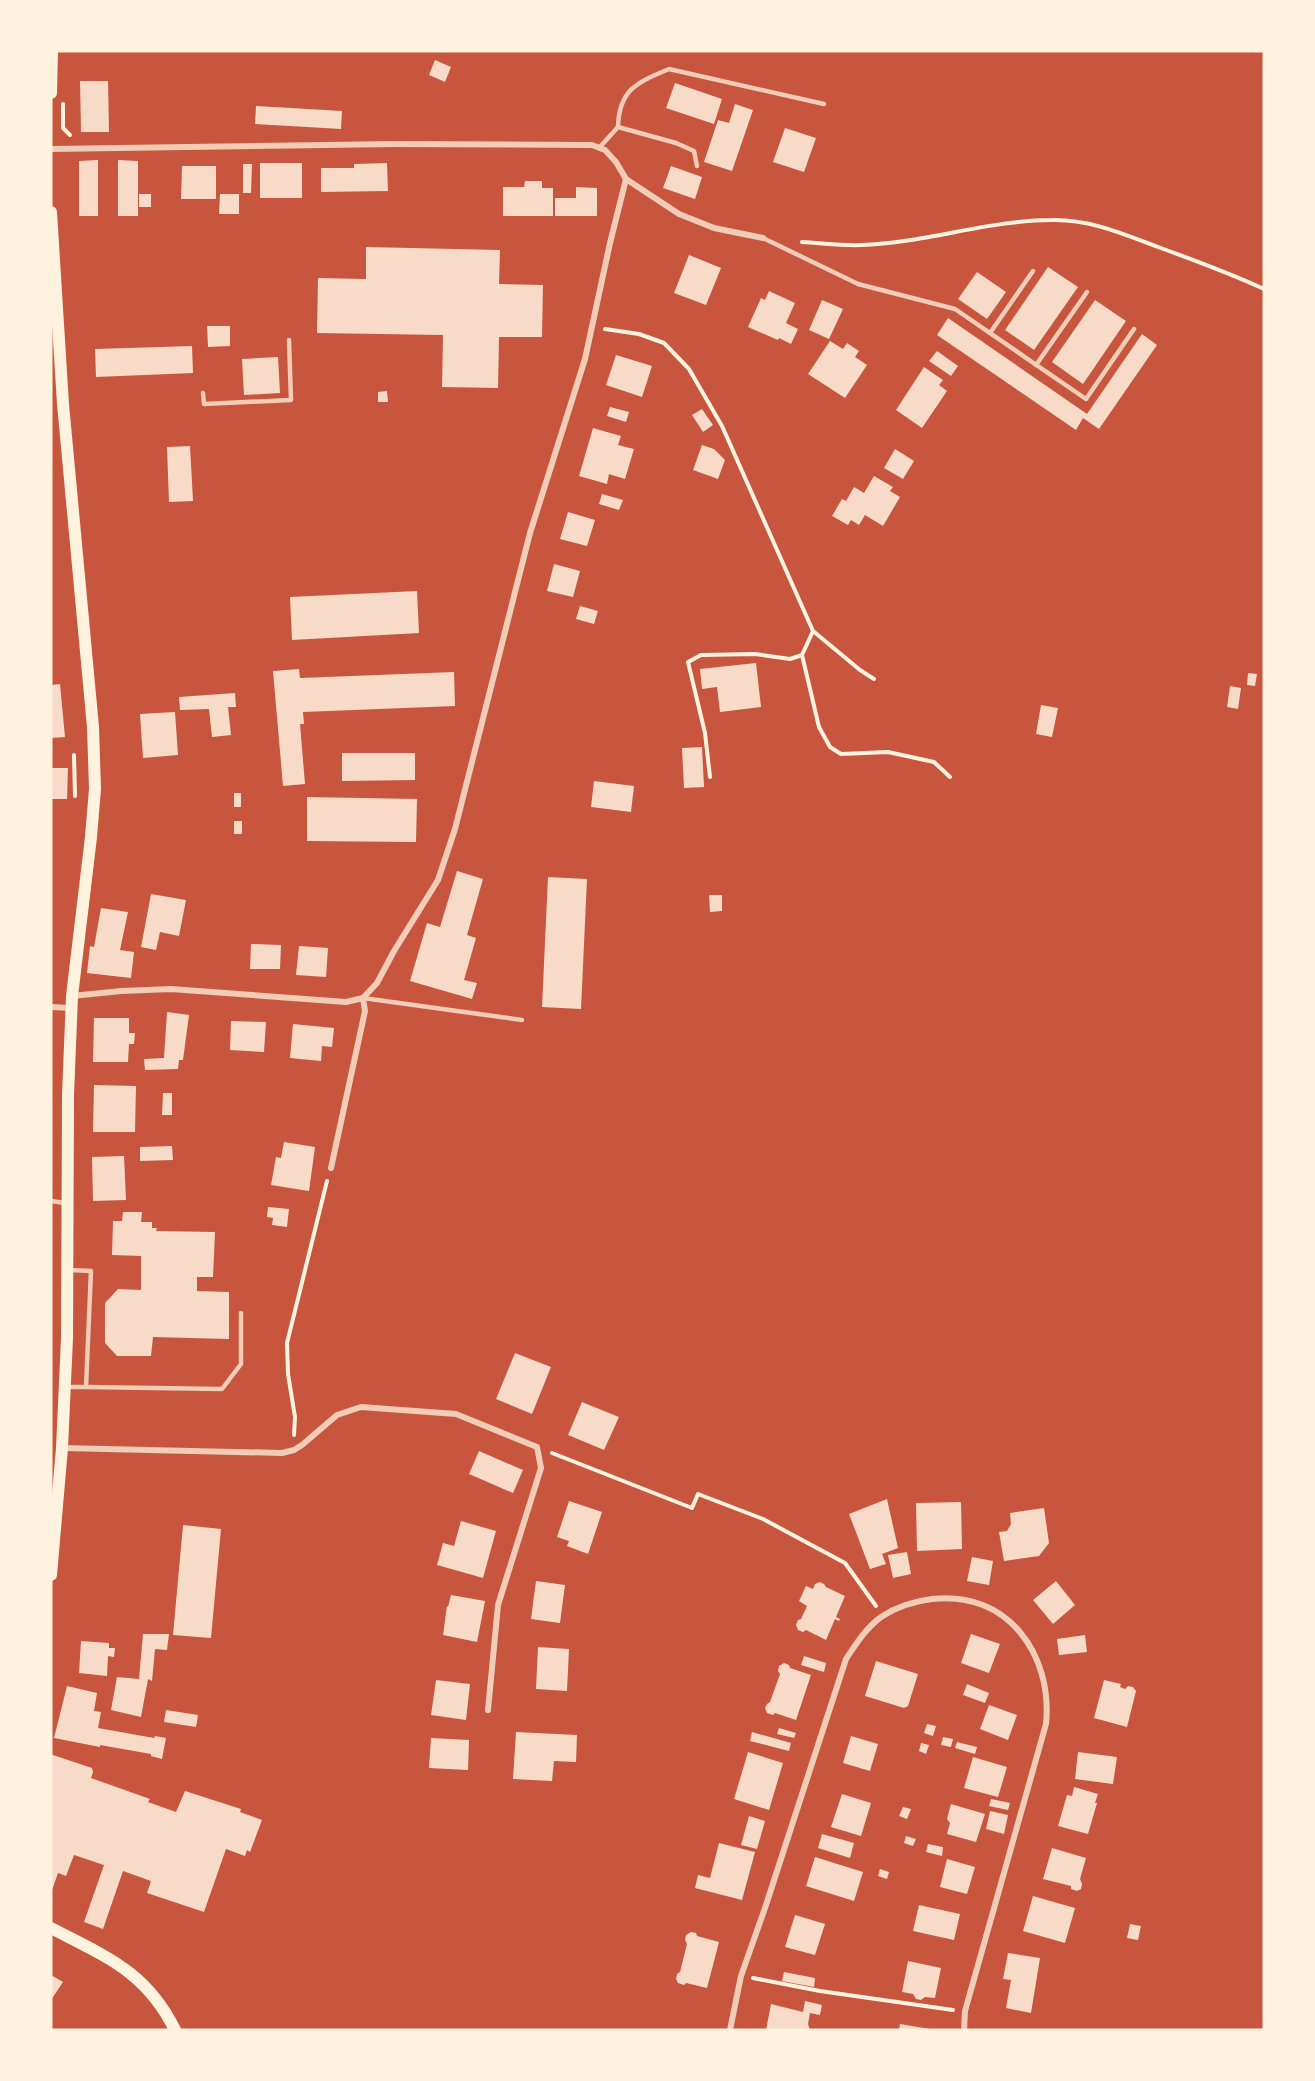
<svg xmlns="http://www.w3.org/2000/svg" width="1315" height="2081" font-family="'Titillium Web',sans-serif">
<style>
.building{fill:#f7dbc8}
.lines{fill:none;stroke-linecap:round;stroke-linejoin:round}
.path{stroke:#fff3e0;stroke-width:4}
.service{stroke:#f1ccb7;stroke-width:4.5}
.minor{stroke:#f1ccb7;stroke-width:6}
.secondary{stroke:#fff3e0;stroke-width:12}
</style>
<rect width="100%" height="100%" fill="#c8553d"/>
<g class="building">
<polygon points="435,60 451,67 445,82 429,75"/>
<polygon points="80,81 108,81 109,132 81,132"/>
<polygon points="675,83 722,99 714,124 666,108"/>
<polygon points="735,104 753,110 732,171 704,162 718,120 729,123"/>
<polygon points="256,106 342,111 341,129 255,124"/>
<polygon points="785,128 816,138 804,172 773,162"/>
<polygon points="98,160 98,216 79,216 79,161"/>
<polygon points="118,160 138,161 138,216 118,216"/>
<rect x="260" y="163" width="42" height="35"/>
<polygon points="387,163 388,191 321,192 321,168 354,168 354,164"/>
<polygon points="243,164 252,164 251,193 243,193"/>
<polygon points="182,166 216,166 216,199 181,199"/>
<polygon points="671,166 702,177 695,199 663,188"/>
<polygon points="525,181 542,181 542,188 553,188 553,216 503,216 503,187 524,187"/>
<polygon points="576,187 597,188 597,216 555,216 555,198 576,198"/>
<rect x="139" y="194" width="12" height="13"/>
<polygon points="220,194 239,194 239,214 219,214"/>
<polygon points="366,247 500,250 499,284 543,285 542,337 499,337 498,388 442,387 443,335 317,333 318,278 366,279"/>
<polygon points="689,255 721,268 706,305 674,293"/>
<polygon points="1048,267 1078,287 1034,350 1005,330"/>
<polygon points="977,272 1006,292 987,319 958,299"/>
<polygon points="769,291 795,303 786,323 798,329 791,344 779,338 778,340 748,327 761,298 765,300"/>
<polygon points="822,300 843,309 829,339 809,330"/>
<polygon points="1095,300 1126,321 1083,384 1052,362"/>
<polygon points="948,318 1087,414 1142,334 1157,345 1099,429 1083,418 1076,430 937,335"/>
<polygon points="207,326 230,326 230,346 208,347"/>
<polygon points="830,341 843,349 847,343 859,351 855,357 867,365 845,398 808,374"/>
<polygon points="192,346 193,373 96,377 95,349"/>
<polygon points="937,351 958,366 951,376 929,361"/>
<polygon points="616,355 652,366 642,397 606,385"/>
<polygon points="278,357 280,393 244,395 242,359"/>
<polygon points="924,367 943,380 939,385 947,391 922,428 896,410"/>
<polygon points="387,391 388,402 378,402 378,392"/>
<polygon points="610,407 629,412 626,422 607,416"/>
<polygon points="702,409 713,425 703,432 692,415"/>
<polygon points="593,428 621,436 618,445 634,449 625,479 609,474 607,484 579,476"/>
<polygon points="702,445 714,449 725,460 718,479 693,470"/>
<polygon points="190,446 193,501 169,502 167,447"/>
<polygon points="895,449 914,461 903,479 884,468"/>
<polygon points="874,476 893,487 890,491 900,497 883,526 865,515 859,525 851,520 848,525 832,516 842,499 846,501 854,487 864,493"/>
<polygon points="602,494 623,500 619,510 599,504"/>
<polygon points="568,512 595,520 587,546 560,539"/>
<polygon points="554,564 580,571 573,597 547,591"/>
<polygon points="417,591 419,633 292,640 290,597"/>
<polygon points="580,606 598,611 594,624 576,619"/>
<polygon points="756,663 761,707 720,712 717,687 702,689 700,669"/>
<polygon points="299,669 300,678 454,672 455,706 303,712 304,724 300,724 305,784 283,786 273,671"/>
<polygon points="1248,673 1257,674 1255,686 1247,685"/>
<polygon points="60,684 65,737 51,738 51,685"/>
<polygon points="1230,686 1241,688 1238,709 1227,707"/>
<polygon points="235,693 236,707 228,707 231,735 212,737 209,709 180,710 179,697"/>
<polygon points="1041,705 1058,708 1052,737 1036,734"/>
<polygon points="175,712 178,755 143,758 140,714"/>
<polygon points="702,747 704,787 684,788 682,748"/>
<polygon points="342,753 415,753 415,780 342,781"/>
<polygon points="51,768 68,768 67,799 51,799"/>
<polygon points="594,781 634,786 631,812 591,807"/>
<rect x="234" y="793" width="7" height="14"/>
<polygon points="307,797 417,799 416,842 307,841"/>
<rect x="234" y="821" width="8" height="13"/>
<polygon points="457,871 483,879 467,935 476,938 464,980 477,983 472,999 410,981 427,923 440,927"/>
<polygon points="548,877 587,879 581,1009 542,1007"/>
<polygon points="151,894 186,900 179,936 160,932 156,950 141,947"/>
<polygon points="709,895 722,895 722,911 710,912"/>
<polygon points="101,908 128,912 120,950 134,952 131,978 87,973 90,946 94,947"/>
<polygon points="251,944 281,945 280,969 250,969"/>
<polygon points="299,946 328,948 326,977 296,975"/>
<polygon points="167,1012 189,1015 183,1060 179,1060 178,1069 145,1070 144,1059 164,1058"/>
<polygon points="94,1018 129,1018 129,1033 135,1033 134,1044 129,1044 128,1062 93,1062"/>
<polygon points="231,1021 266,1022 264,1052 230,1050"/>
<polygon points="293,1024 334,1028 332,1047 322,1046 321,1061 290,1058"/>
<polygon points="94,1085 136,1086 135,1132 93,1132"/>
<polygon points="163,1093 172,1093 172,1115 162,1115"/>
<polygon points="284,1142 315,1147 309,1191 271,1185 276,1157 281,1158"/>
<polygon points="172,1146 173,1160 140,1161 140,1147"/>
<polygon points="124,1156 126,1200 93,1201 92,1157"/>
<polygon points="268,1207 289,1209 287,1227 272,1225 273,1218 267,1217"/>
<polygon points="123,1212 142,1212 141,1222 152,1222 152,1228 157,1228 156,1231 215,1232 213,1277 197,1277 197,1291 229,1292 229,1339 153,1337 151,1356 117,1356 105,1343 105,1303 118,1289 141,1290 141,1256 112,1255 113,1221 122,1221"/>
<polygon points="515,1353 551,1367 532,1414 496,1399"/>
<polygon points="582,1402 619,1417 604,1450 568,1435"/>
<polygon points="479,1451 523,1470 513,1493 469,1474"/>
<polygon points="887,1499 898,1548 882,1554 886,1564 870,1569 849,1514"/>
<polygon points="569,1501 602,1512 588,1554 567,1546 569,1541 557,1537"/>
<polygon points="961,1502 962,1549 917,1551 916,1503"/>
<polygon points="1044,1508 1049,1543 1039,1556 1004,1561 999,1532 1007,1531 1011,1524 1010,1513"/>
<polygon points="461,1521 496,1531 483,1578 437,1565 443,1543 454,1546"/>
<polygon points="183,1525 221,1529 211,1638 173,1635"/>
<polygon points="907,1552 911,1574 893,1578 888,1555"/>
<polygon points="972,1557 993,1561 989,1585 967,1581"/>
<polygon points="536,1581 565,1585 560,1623 531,1619"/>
<polygon points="1056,1581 1075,1605 1053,1624 1033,1600"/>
<polygon points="820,1582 824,1584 826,1587 845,1596 836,1617 840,1619 839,1621 835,1619 826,1640 806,1630 803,1632 798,1630 796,1625 798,1620 801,1619 807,1606 799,1601 806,1586 813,1589 815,1584"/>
<polygon points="451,1595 485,1601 477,1642 443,1635 447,1606 448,1607"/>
<polygon points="143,1634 169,1634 167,1650 155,1649 152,1681 148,1679 141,1717 111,1710 117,1677 139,1679"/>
<polygon points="971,1634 1000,1644 989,1673 961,1663"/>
<polygon points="1085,1635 1087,1652 1059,1655 1057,1639"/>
<polygon points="81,1641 109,1643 109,1648 115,1648 114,1657 108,1656 107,1676 79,1673"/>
<polygon points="538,1647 569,1649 567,1691 536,1689"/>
<polygon points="804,1656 826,1663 824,1672 801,1665"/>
<polygon points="876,1661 918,1674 908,1706 904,1708 865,1696"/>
<polygon points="784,1663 789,1665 790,1668 811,1675 796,1720 775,1713 773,1715 767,1713 765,1708 767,1704 770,1702 780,1674 778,1671 779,1666"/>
<polygon points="436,1680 470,1684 466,1720 431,1715"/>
<polygon points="1104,1680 1121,1684 1120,1687 1125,1689 1128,1686 1133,1687 1136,1691 1127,1727 1094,1718"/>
<polygon points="967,1684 989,1693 985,1703 963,1695"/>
<polygon points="67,1686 97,1693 94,1711 101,1712 98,1728 154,1738 155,1736 166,1738 162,1759 151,1756 151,1754 100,1745 100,1747 54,1738"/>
<polygon points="989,1705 1017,1715 1008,1740 980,1729"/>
<polygon points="166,1710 198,1715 196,1727 164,1722"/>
<polygon points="927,1724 936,1726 933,1736 924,1733"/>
<polygon points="779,1728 796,1733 794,1738 777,1734"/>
<polygon points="516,1732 577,1735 576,1762 554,1761 552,1781 513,1779"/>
<polygon points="752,1732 791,1743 789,1751 750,1741"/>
<polygon points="851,1736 878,1744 870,1771 843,1763"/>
<polygon points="943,1737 953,1739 951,1747 941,1745"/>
<polygon points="431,1738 469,1740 468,1770 429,1768"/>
<polygon points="957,1742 977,1747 975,1754 955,1748"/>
<polygon points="921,1743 929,1745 926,1754 919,1751"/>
<polygon points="748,1752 783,1763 769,1810 734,1799"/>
<polygon points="1078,1752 1117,1757 1113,1784 1075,1779"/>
<polygon points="53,1755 92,1768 93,1772 91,1778 150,1799 148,1802 176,1812 185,1791 241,1809 240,1812 262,1820 250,1852 247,1850 245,1856 226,1849 204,1912 147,1893 151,1881 123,1871 103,1929 84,1922 104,1865 74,1855 66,1876 58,1873 51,1893 51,1756"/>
<polygon points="973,1757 1007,1767 998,1797 964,1788"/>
<polygon points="1074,1787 1098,1794 1095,1803 1097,1803 1088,1834 1058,1826 1067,1795 1072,1796"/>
<polygon points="842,1794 871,1803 861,1836 831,1827"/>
<polygon points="991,1799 1010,1803 1008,1810 989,1806"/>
<polygon points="951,1804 985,1814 976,1842 947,1834 950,1823 947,1819"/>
<polygon points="903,1807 911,1809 907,1819 899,1816"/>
<polygon points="990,1811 1008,1815 1004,1834 986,1829"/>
<polygon points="749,1816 765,1821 757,1849 741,1845"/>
<polygon points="822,1834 854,1843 850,1858 818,1848"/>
<polygon points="906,1836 916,1839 913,1846 904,1843"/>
<polygon points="719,1843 755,1852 742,1900 695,1888 698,1875 710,1878"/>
<polygon points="928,1844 943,1847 942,1856 926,1852"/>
<polygon points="1052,1848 1086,1858 1080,1879 1082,1884 1081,1889 1077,1891 1071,1889 1071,1886 1043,1879"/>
<polygon points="815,1857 863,1872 854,1901 806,1886"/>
<polygon points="947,1859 975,1867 967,1894 940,1887"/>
<polygon points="880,1869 889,1872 887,1879 878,1876"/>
<polygon points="1033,1896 1075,1908 1065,1943 1023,1931"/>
<polygon points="919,1905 960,1914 954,1940 913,1931"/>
<polygon points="795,1915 825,1924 815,1955 785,1947"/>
<polygon points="1130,1924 1141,1926 1138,1940 1127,1938"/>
<polygon points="691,1932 696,1933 697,1936 719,1942 707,1988 686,1983 684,1985 678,1983 676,1979 677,1974 680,1972 687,1944 685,1940 686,1935"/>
<polygon points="1008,1953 1040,1958 1031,2013 1006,2008 1011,1980 1003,1979"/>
<polygon points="908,1961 941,1968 935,1998 925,1997 921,2000 916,1999 913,1994 902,1992"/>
<polygon points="784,1972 815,1978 814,1987 782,1981"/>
<polygon points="51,1975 63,1982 51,2000"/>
<polygon points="805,2001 822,2005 820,2015 810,2013 808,2024 810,2030 766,2030 771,2004 803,2012"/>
<polygon points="900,2024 930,2029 929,2030 899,2030"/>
</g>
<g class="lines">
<g class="path">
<polyline points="63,104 63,128 70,135"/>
<path d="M802,242C822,243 842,246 861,245C926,243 988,220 1052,220C1089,219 1123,234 1158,247C1194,260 1229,273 1264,289"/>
<polyline points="605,329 639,334 664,343 689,369 722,426 813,631 860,670 874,679"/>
<polyline points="802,655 819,727 830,747 841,754 888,752 934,762 950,777"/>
<polyline points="74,755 75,796"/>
<polyline points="710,777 705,733 688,662 701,655 755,654 790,659 802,655 813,631"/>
<polyline points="294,1435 295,1417 288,1374 287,1343 327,1181"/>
<polyline points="552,1453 692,1508 698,1494 763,1519 845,1563 876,1606"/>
<polyline points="753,1978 820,1991 953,2010"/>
</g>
<g class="service">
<path d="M618,127C619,89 638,82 669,69L824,104"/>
<polyline points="599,148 618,127 676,143 694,151 697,166"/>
<polyline points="763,238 858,284 955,309 1086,399 1134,329"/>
<polyline points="990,333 1033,271"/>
<polyline points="1036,365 1087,292"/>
<polyline points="203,393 204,404 291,400 289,340"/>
<polyline points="363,998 522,1020"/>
<polyline points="51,1201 65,1203"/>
<polyline points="67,1387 86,1387 91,1271 69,1270"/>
<polyline points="86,1387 222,1389 241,1364 241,1313"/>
</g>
<g class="minor">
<polyline points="51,149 394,144 592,145 605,150 616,162 626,179 679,214 714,228 763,238"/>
<polyline points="72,996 121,991 171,989 346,1002 363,998 377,983 394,951 438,880 455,829 530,533 585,359 610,243 626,179"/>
<polyline points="51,1007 71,1008"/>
<polyline points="331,1168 365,1011 363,998"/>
<polyline points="62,1448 282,1453 294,1450 302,1445 337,1415 361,1407 456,1414 537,1447 541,1468 498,1605 488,1710"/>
<path d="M730,2030L741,1976L765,1908L846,1659C856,1644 866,1628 881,1617C896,1607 915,1601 932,1599C1008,1590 1053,1655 1046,1724L965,2011L964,2030"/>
</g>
<g class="secondary">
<polyline points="51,93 52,51"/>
<polyline points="51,212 63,404 93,727 95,789 91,837 72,996 68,1095 67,1338 62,1448 51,1575"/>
<path d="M51,1928C106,1957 146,1971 175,2030"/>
</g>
</g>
<rect width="1315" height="2081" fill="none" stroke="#fff3e0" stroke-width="105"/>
</svg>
